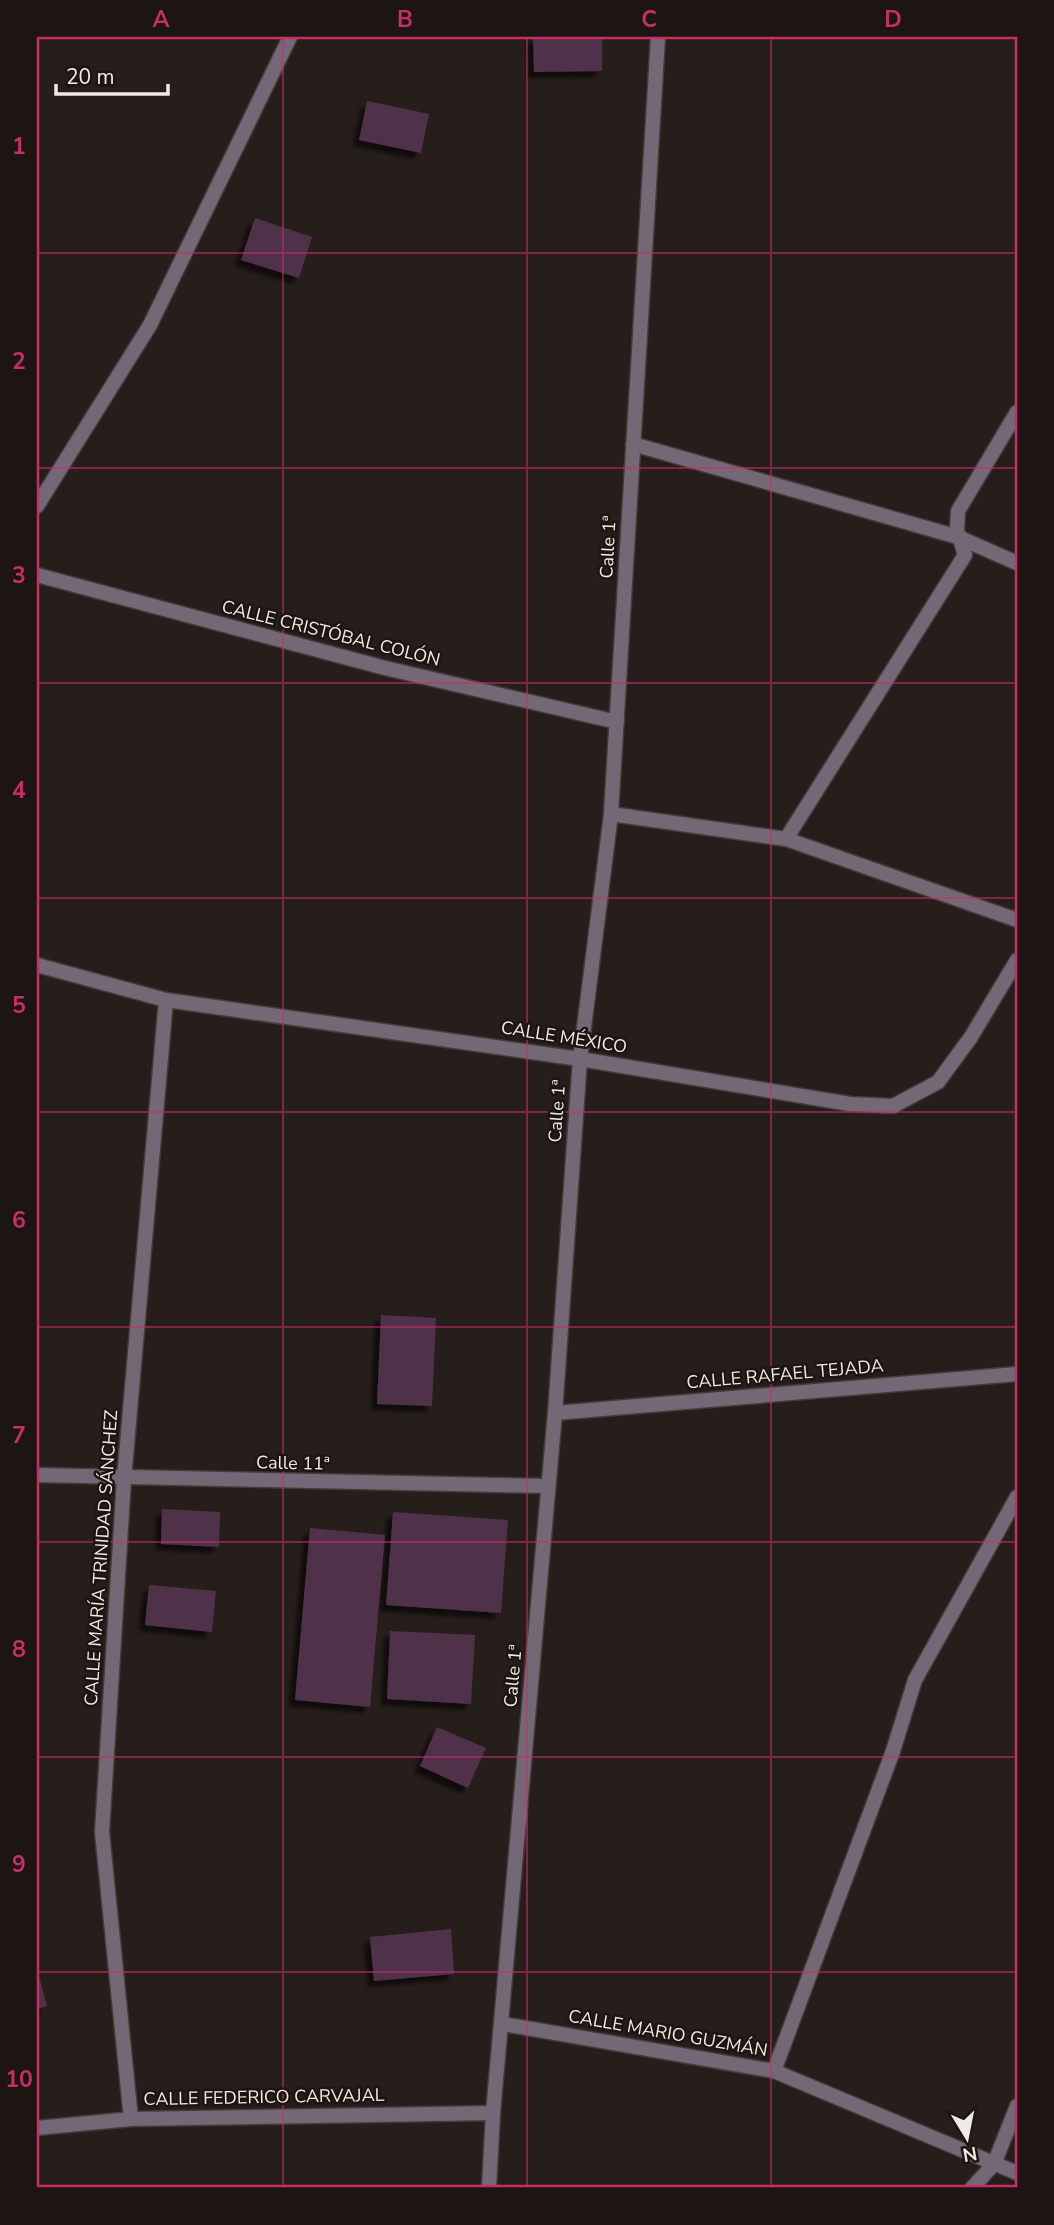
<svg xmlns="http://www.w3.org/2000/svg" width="1054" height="2225" font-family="'Nunito Sans',sans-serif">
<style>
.building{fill:#50324a;filter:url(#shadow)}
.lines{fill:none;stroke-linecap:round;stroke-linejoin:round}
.street-casing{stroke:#423b37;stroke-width:17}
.street{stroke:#746876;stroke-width:14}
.grid{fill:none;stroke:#c72d69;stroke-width:2;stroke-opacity:0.55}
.labels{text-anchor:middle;stroke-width:5;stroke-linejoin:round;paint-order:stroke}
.street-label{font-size:18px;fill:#f0eae7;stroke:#1c1511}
.neatline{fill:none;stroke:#c72d69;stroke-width:2.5}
.grid-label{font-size:23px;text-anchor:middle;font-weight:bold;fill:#c72d69}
</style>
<defs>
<filter id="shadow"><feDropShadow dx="-6" dy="6" stdDeviation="2" flood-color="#0009"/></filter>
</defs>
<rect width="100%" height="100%" fill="#261e1a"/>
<g class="building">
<polygon points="533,37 602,37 602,71 534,72"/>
<polygon points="367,101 429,114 421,153 359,140"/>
<polygon points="255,218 312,237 299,278 241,260"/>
<polygon points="381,1315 436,1318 432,1406 377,1404"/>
<polygon points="162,1509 220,1512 219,1547 161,1544"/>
<polygon points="393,1512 508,1520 501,1613 386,1605"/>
<polygon points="310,1528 385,1535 370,1707 295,1700"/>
<polygon points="149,1585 216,1591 212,1632 145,1625"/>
<polygon points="390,1631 475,1635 471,1704 387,1699"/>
<polygon points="437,1727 486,1748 468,1788 420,1766"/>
<polygon points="451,1929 454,1974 374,1981 370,1937"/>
<polygon points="37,1969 47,2006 37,2009"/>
</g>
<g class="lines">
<defs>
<g id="street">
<polyline points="633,444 958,537 1017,563"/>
<polyline points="37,506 150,325 290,37"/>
<polyline points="37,575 385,668 617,722"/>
<polyline points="611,814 786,839 1017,920"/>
<polyline points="786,839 965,555 957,530 958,511 1017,412"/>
<polyline points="37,965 166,1000 580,1059 850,1104 893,1106 938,1082 971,1037 1017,960"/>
<polyline points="555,1413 1017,1374"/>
<polyline points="37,1475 548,1486"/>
<polyline points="503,2024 774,2071 1017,2173"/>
<polyline points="774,2071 893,1751 915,1680 1017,1497"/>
<polyline points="131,2119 102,1832 124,1479 166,1000"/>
<polyline points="37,2128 131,2119 493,2113"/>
<polyline points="489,2188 493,2113 555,1413 580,1059 611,814 658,37"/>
<polyline points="972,2188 994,2164 1017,2106"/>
</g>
</defs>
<use href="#street" class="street-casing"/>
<use href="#street" class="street"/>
</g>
<path class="grid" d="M283,37V2188M527,37V2188M771,37V2188M37,253H1017M37,468H1017M37,683H1017M37,898H1017M37,1112H1017M37,1327H1017M37,1542H1017M37,1757H1017M37,1972H1017"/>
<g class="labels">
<g class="street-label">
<text transform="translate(608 547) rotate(-87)" y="6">Calle 1ª</text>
<text transform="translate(331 633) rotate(14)" y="6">CALLE CRISTÓBAL COLÓN</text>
<text transform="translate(564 1037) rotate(9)" y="6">CALLE MÉXICO</text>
<text transform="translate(557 1111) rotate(-86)" y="6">Calle 1ª</text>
<text transform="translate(785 1374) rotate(-5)" y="6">CALLE RAFAEL TEJADA</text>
<text transform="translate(293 1463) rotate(1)" y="6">Calle 11ª</text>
<text transform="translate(101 1558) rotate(-86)" y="6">CALLE MARÍA TRINIDAD SÁNCHEZ</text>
<text transform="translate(513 1676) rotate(-85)" y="6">Calle 1ª</text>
<text transform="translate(668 2033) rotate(10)" y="6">CALLE MARIO GUZMÁN</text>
<text transform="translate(264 2097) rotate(-1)" y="6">CALLE FEDERICO CARVAJAL</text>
</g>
</g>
<rect width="1054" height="2225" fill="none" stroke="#1c1511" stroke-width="77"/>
<g transform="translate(967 2138) rotate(170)" stroke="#1c1511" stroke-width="5" paint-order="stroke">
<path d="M0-5L12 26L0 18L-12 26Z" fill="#f0eae7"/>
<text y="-10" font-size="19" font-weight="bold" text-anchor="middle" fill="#f0eae7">N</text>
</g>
<path d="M56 84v10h112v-10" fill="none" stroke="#f0eae7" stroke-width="3.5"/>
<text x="66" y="84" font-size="21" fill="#f0eae7" stroke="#1c1511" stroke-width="5" paint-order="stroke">20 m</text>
<rect x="38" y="38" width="978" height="2148" class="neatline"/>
<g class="grid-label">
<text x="161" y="27">A</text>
<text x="405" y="27">B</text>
<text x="649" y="27">C</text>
<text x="893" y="27">D</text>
<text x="19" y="154">1</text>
<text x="19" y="369">2</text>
<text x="19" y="583">3</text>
<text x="19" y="798">4</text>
<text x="19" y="1013">5</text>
<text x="19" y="1228">6</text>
<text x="19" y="1443">7</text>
<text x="19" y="1657">8</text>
<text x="19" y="1872">9</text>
<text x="19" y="2087">10</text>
</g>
</svg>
